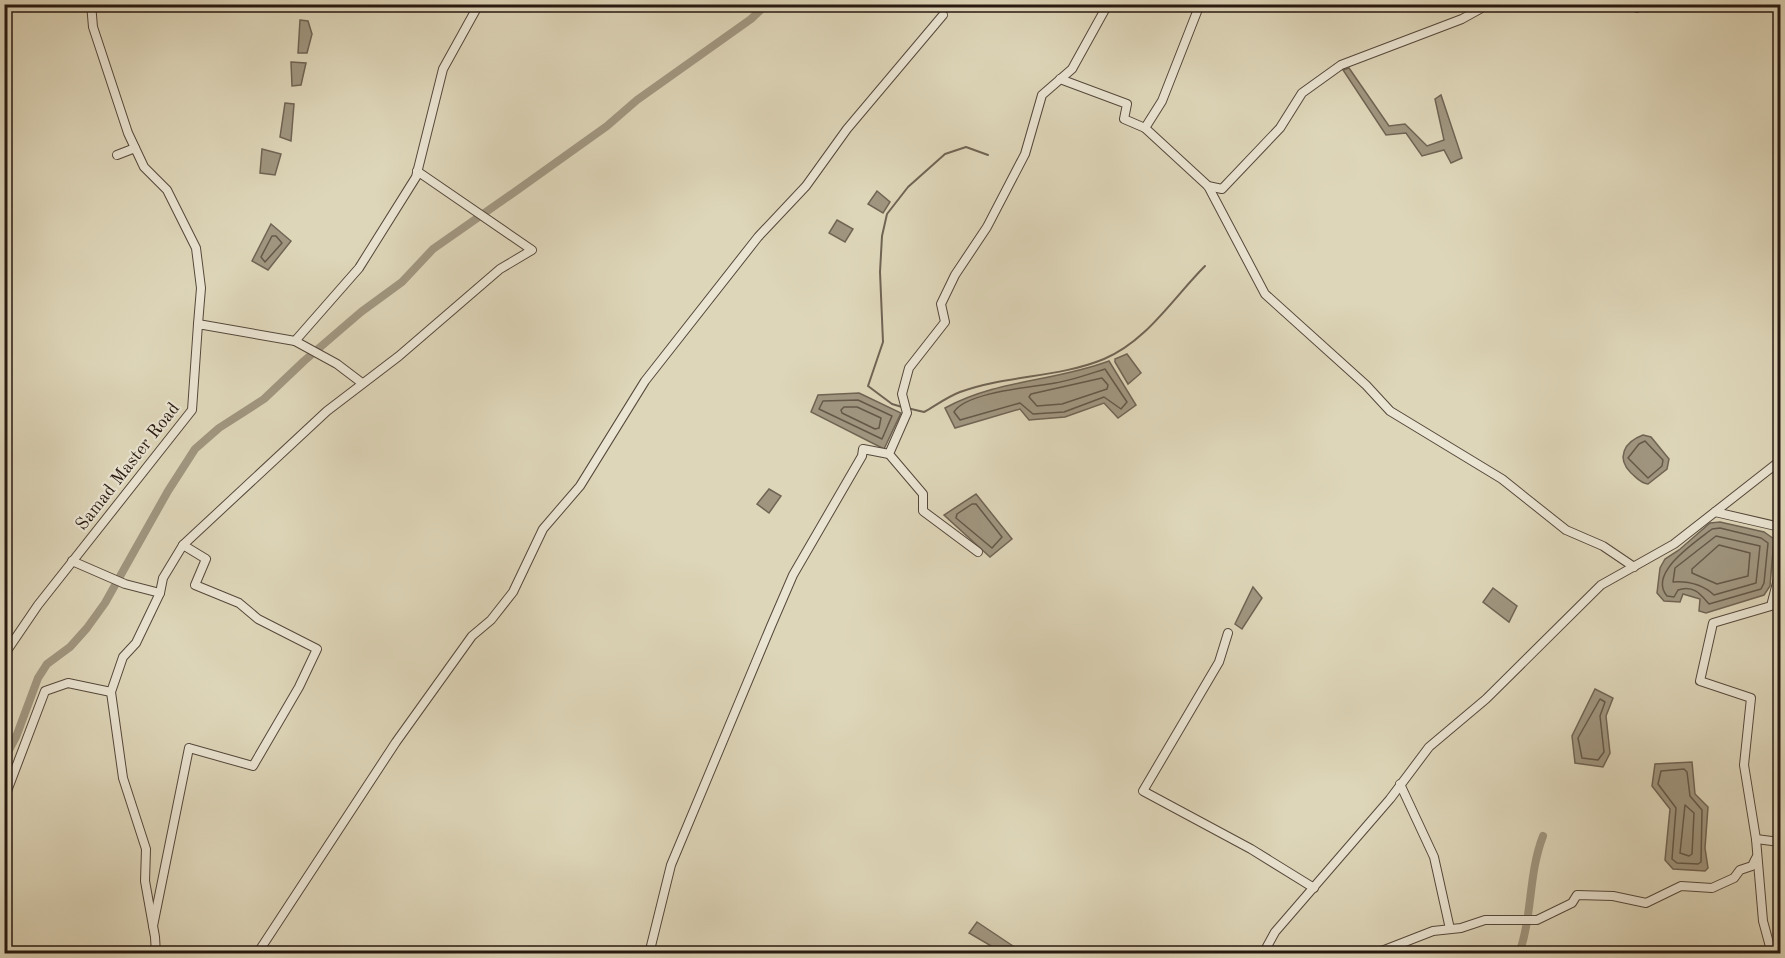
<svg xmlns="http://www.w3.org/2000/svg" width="1785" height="958" font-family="'Old Standard TT',serif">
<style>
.water{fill:#a09680;stroke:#706454;stroke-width:1.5}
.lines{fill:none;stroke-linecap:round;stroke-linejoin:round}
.shore{stroke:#645848;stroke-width:1.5}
.stream{stroke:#706454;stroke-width:2}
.canal{stroke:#a09680;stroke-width:8}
.minor-casing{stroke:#55483b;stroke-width:10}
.minor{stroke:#eae4d2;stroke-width:8}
.labels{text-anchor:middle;stroke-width:4.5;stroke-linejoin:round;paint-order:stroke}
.street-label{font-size:18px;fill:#271911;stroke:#eae4d2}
</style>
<rect width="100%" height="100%" fill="#ded6b9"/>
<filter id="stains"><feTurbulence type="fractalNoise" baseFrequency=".00333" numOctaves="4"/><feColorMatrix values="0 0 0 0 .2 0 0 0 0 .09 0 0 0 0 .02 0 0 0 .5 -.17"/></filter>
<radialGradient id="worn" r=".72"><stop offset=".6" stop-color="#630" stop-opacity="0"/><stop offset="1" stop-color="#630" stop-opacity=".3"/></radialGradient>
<g class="water">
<polygon points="300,20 308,21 312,34 307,53 298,53"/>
<polygon points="291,62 306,63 301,85 292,86"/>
<polygon points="1349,68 1389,126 1405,124 1427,146 1444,140 1435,99 1441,95 1462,158 1451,163 1444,150 1422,156 1406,133 1386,135 1343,70"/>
<polygon points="285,103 294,104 291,141 280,137"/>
<polygon points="262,149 281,154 275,175 260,173"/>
<polygon points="877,191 890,202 883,213 868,204"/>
<polygon points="837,220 853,229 845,242 829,233"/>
<polygon points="271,224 291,241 268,270 252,261"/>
<polygon points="1127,354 1141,373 1128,384 1115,362 1115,359"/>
<path d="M1109,361L1136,405L1118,418L1104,403L1065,417L1029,420L1020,409L955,428L945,408C999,379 1053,382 1109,361Z"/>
<polygon points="859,393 901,413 884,449 811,412 818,395"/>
<path d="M1643,435L1651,437L1669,459L1667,469L1648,484C1640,483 1637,478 1631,473C1616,458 1624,442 1643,435Z"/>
<polygon points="769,489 781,496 769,513 757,504"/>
<polygon points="976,494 1012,539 990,557 944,515"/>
<polygon points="1720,522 1764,532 1774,539 1770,586 1764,595 1706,613 1699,611 1700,599 1683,594 1680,602 1664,601 1657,593 1660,568 1665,559 1679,550 1710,523"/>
<polygon points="1253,587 1262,598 1242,629 1235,624"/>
<polygon points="1493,588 1517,606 1509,622 1483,602"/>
<polygon points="1595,689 1613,698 1606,716 1610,753 1603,767 1575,763 1572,736"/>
<polygon points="1692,762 1695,794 1708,807 1705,848 1708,868 1705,871 1673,869 1665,860 1670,809 1652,786 1655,764"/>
<polygon points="977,922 1016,948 1011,953 1003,953 969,933"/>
</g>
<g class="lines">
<g class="shore">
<polygon points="272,236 276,236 282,243 265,262 261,257"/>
<path d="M1105,369L1127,402L1121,409L1104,397L1064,412L1033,414L1020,403L960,420L954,412C966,392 1033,387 1055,383C1072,380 1089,374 1105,369Z"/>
<polygon points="1102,378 1108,385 1107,389 1062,404 1037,406 1029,397 1031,394"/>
<polygon points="858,400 892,416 882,439 819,409 823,401"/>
<polygon points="844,407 857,407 881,418 879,428 875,429 842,413 841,410"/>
<polygon points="1645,441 1663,460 1662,466 1648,478 1628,458 1639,444"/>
<polygon points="972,504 976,504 1002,537 992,548 956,518 957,514"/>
<path d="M1720,528L1761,538L1768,543L1764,583L1761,589L1709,604C1702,596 1694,584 1678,590L1674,597L1667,596C1647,573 1697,541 1712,529Z"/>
<path d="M1716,536L1760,546L1756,583L1714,595C1702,584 1689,581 1673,582L1675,568Z"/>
<polygon points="1719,545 1750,553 1748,576 1717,584 1692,573 1692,569"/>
<polygon points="1600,699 1605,702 1600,716 1604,752 1598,760 1582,758 1578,738"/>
<polygon points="1684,769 1687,772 1690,796 1702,810 1701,862 1698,864 1677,863 1672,859 1676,808 1658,784 1661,771"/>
<polygon points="1685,805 1694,813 1692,854 1689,856 1680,853"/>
</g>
<g class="stream">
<polyline points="902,407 892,404 868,386 883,342 880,272 882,236 887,214 908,187 945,154 966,147 988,155"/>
<path d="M907,408L924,412C935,406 947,397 960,392C1006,375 1058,378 1104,359C1147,341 1173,298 1205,266"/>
</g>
<g class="canal">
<polyline points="4,759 16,737 38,678 47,664 70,647 87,628 105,603 168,491 195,449 219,428 264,399 304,361 361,312 402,282 433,249 516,191 607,126 637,100 751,19 767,4"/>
<path d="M1519,954C1533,914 1528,875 1543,836"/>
</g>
<defs>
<g id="minor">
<polyline points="91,4 93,27 128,133 144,167 167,190 196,248 201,288 198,324"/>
<polyline points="1636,4 1637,8"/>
<polyline points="1060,79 1127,104 1124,119 1145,128 1208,186 1265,294 1366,385 1390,411 1502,479 1566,530 1603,546 1634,567"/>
<polyline points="1145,128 1162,101 1200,4"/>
<polyline points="117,155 135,148"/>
<polyline points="1208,186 1222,189 1280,128 1302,93 1341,65 1462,19 1489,4"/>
<polyline points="295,341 337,364 362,383"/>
<polyline points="1715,512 1780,527"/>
<polyline points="183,545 327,411 399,356 500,269 532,250 417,171"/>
<polyline points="978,552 923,511 923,494 889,454 907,413 902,394 909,368 945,322 941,304 955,275 987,227 1025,154 1042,95 1072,69 1108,4"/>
<polyline points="72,561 125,584 160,593 136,643 123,657 111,692 123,778 146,849 145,881 155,937 156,954"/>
<polyline points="1228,633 1219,662 1143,791 1251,849 1314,888"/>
<polyline points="4,655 38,605 192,410 198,324 295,341 359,268 416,177 443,69 479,4"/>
<polyline points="1400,784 1434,857 1450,929"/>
<polyline points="4,799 45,691 68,683 111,692"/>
<polyline points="1756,839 1780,842"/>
<polyline points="153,926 189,748 253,766 299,687 317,649 258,619 239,603 195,585 206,559 183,545 163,578 160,593"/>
<polyline points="257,954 396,742 472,636 491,620 513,592 543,529 580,486 645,381 758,237 806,186 847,129 943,15"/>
<polyline points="649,954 671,865 771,626 793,575 862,456 863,449 889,454"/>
<polyline points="1263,954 1275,932 1390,799 1429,747 1486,699 1601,585 1674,544 1780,461"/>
<polyline points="1374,954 1433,931 1461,928 1485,920 1537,920 1572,903 1577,895 1613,896 1646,903 1681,886 1712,888 1734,878 1740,870 1752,866 1756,858"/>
<polyline points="1772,954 1763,921 1756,839 1744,765 1751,698 1700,681 1713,623 1771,606 1780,571"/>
</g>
</defs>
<use href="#minor" class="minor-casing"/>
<use href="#minor" class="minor"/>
</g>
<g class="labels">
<g class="street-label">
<text transform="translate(127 466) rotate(-52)" y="6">Samad Master Road</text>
</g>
</g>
<rect width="1785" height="958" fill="none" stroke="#ded6b9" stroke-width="24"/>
<rect x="6" y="6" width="1773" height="946" fill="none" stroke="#271911" stroke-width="3"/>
<rect x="12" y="12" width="1761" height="934" fill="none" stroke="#271911" stroke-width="1.5"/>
<rect width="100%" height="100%" filter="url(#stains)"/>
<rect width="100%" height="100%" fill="url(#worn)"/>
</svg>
